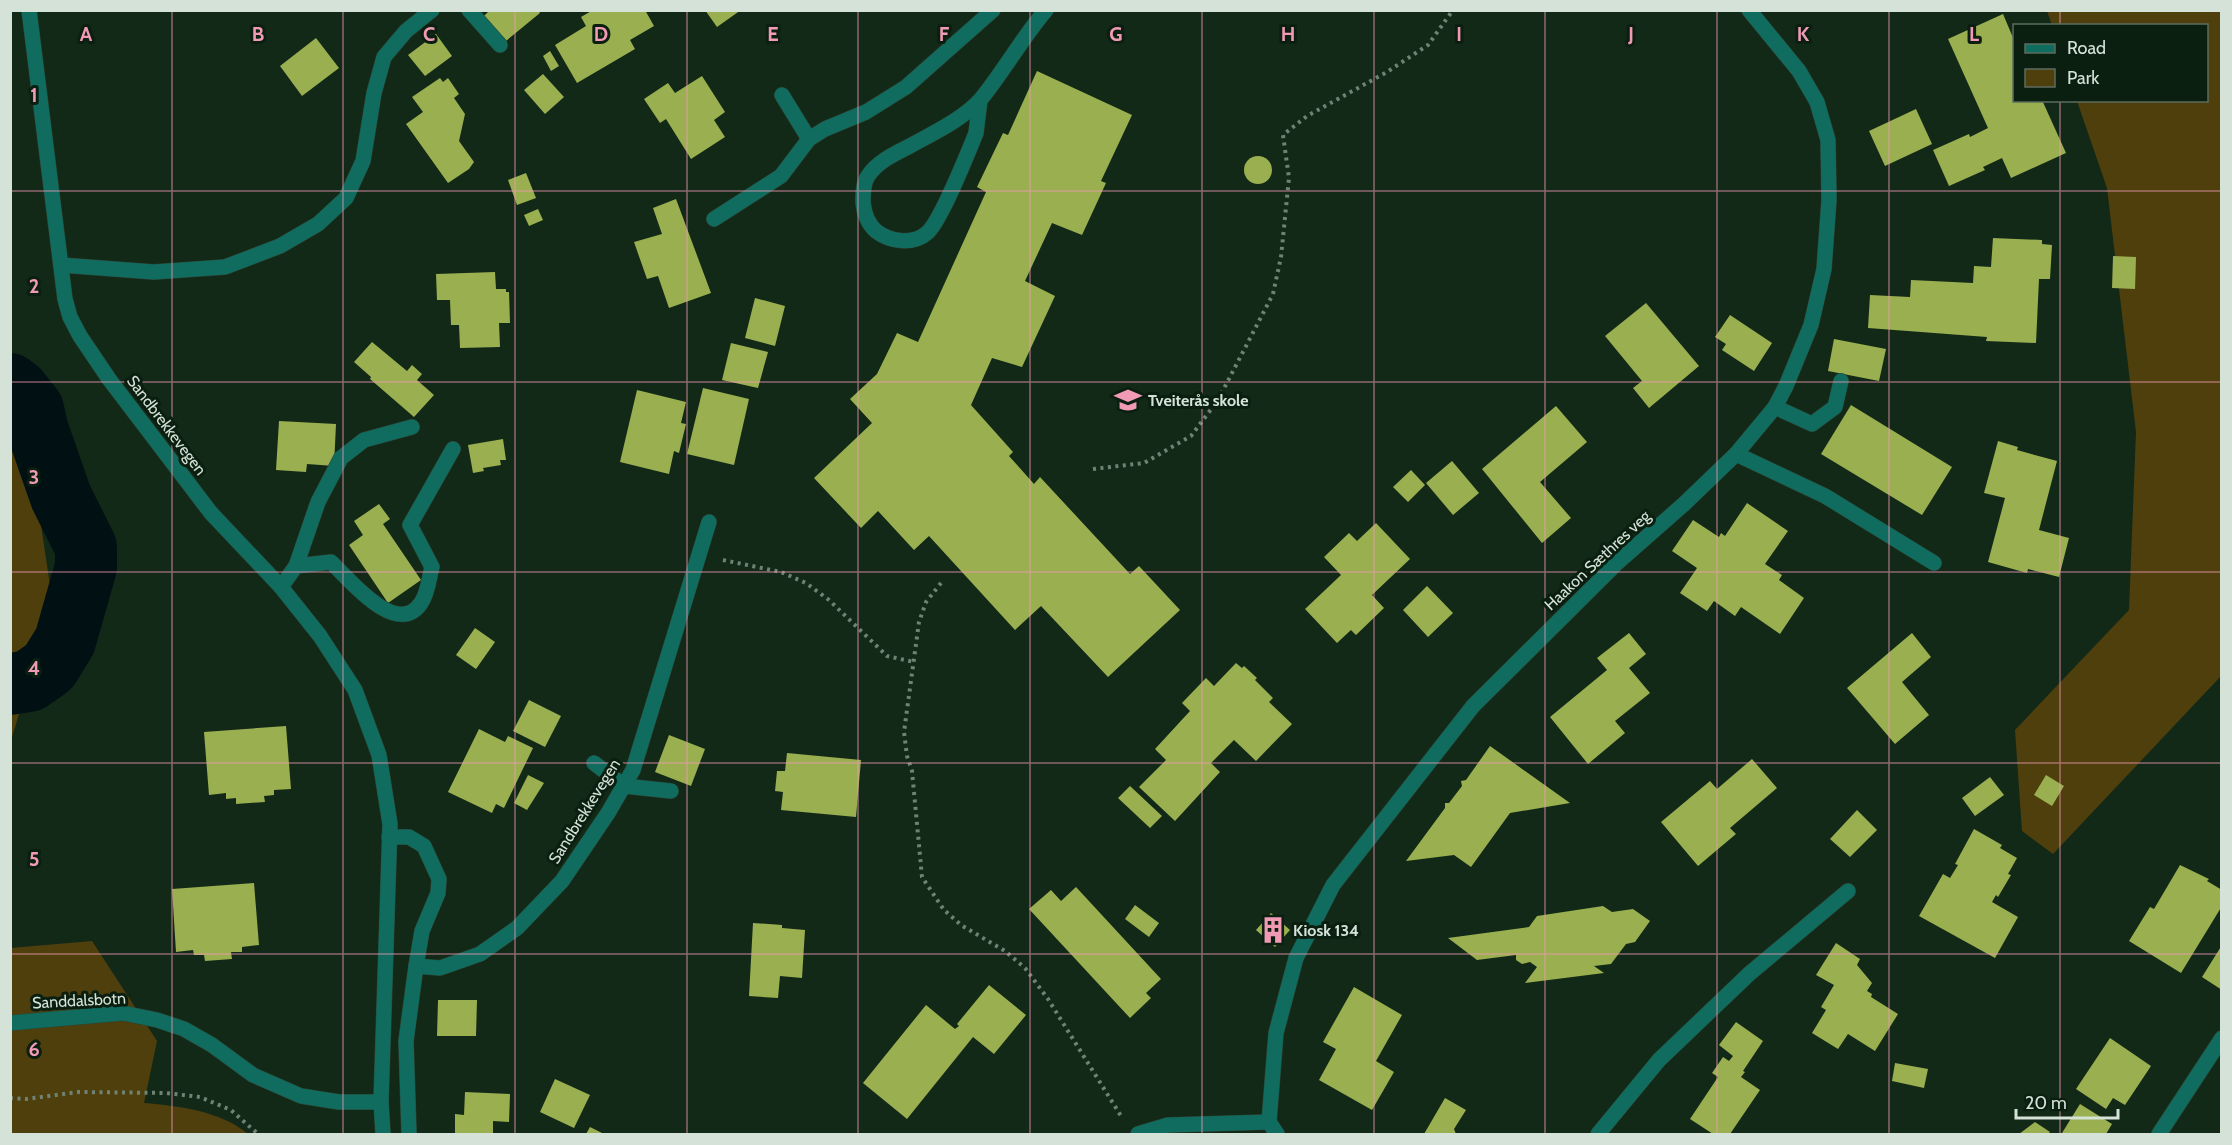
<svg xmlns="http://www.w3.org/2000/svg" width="2232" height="1145" font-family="Cabin,sans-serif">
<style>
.green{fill:#4f3f0d}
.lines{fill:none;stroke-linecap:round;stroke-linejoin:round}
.river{stroke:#011013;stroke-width:62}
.building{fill:#9aaf50}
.service-casing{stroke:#2e4333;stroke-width:16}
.minor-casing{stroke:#2e4333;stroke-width:16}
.tertiary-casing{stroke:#2e4333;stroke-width:16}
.path{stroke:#708274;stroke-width:4;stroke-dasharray:3 4.5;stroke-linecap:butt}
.service{stroke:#0f6c5f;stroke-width:15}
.minor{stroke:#0f6c5f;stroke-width:15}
.tertiary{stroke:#0f6c5f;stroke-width:15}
.grid{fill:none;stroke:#f09ab6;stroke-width:1.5;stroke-opacity:0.55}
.labels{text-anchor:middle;stroke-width:6;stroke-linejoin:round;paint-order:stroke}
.poi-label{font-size:16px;font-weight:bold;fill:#d5e2d7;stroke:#0a1f0f;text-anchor:start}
.street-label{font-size:16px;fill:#d5e2d7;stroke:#0a1f0f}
.grid-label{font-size:20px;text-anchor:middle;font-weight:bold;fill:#f09ab6;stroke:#0a1f0f;stroke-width:6;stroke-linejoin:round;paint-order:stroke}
</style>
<rect width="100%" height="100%" fill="#132918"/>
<g class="green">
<polygon points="2047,11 2221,11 2221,676 2053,854 2022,831 2015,730 2129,610 2136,432 2107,188 2077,101 2206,100 2206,26 2052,25"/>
<polygon points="11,419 29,446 53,605 11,740"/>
<path d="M92,941L157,1041L144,1103C179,1106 221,1111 248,1134H11V948Z"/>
</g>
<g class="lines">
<polyline class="river" points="10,384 18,390 33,409 37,428 61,497 86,547 86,567 65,641 49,667 29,681 10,684"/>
</g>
<g class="building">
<polygon points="490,10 538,10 540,13 506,41 484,16"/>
<polygon points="593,10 645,10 654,26 630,40 635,49 577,83 555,45 586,26 581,17"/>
<polygon points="705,10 741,10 717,27"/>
<polygon points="2003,14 2014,40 2014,100 2042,100 2066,153 2011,178 2002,158 1983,167 1985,170 1949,186 1933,150 1969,134 1970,137 1988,128 1948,39"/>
<polygon points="436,34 452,56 425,76 408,55"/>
<polygon points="316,38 339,68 302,96 280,66"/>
<polygon points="550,51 559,66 551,71 543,56"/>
<polygon points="1037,71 1132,115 1101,181 1106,183 1082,235 1052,223 1025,281 1055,296 1022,367 992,358 971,405 1013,452 1009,456 1034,484 1040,477 1130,574 1139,566 1180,610 1108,677 1041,606 1015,630 929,536 914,550 878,511 861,528 814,478 872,423 850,399 877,374 897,333 918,342 986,192 977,187 1003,133 1008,135"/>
<polygon points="543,74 564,97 545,114 524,90"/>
<polygon points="702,76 725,112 714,120 725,137 691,159 666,119 660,123 644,99 668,83 675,93"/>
<polygon points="440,78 443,82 448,78 459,94 454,98 465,114 459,141 474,162 469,169 448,183 406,124 423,112 412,97"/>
<polygon points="1916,109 1932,144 1885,166 1869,131"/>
<circle cx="1258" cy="170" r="14"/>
<polygon points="526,173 536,198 517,205 508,180"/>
<polygon points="676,199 711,293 669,308 658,276 647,279 634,242 662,234 653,208"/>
<polygon points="538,209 543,220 529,226 524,215"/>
<polygon points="1993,238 2042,240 2042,244 2052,245 2050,279 2039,279 2036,343 1986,341 1987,337 1868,328 1870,295 1910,297 1911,280 1973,283 1974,266 1991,267"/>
<polygon points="2113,256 2136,257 2135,289 2112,288"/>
<polygon points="495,272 496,289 506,289 506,292 509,292 510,323 499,323 500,347 460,348 459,325 451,325 450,300 437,300 436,274"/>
<polygon points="755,298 785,306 775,346 745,338"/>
<polygon points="1646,303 1699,366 1649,408 1633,388 1642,381 1605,336"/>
<polygon points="1730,315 1772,343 1754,371 1722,350 1726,344 1715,337"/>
<polygon points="1834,339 1886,349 1879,381 1828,371"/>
<polygon points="372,342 407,371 412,365 422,374 417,380 434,395 414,417 370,379 371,377 354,362"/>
<polygon points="731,343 768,352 758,388 722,380"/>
<polygon points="703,388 749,399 734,465 687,454"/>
<polygon points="637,390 686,402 681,423 686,424 679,453 674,451 669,474 620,462"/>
<polygon points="1851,405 1952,467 1922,515 1821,454"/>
<polygon points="1556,406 1587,442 1540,482 1571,518 1542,543 1482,469"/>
<polygon points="279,421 336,424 334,466 307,464 306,472 276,470"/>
<polygon points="503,439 506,460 500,460 501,465 483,468 484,471 473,473 468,445"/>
<polygon points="1998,441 2018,447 2017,450 2057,461 2039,530 2069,538 2059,577 2028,569 2027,573 1988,562 2005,498 1984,493"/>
<polygon points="1452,461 1479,493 1453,515 1426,483"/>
<polygon points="1411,470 1425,485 1408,502 1393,487"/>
<polygon points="1747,503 1788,531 1765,564 1782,575 1779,580 1804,598 1780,634 1741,607 1735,616 1714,601 1707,611 1680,593 1697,568 1672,551 1693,520 1719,537 1721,533 1725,536"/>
<polygon points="379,504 390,519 383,524 421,580 388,603 349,545 363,535 354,521"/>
<polygon points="1376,523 1410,559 1372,595 1384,608 1356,635 1351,630 1337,643 1305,609 1341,575 1324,557 1349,533 1357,541"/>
<polygon points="1427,586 1453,613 1428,637 1403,610"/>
<polygon points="475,628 495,642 476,669 456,655"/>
<polygon points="1629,633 1646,654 1629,668 1650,693 1615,721 1625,733 1588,764 1550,717 1607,670 1597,658"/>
<polygon points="1912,633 1931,657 1902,682 1929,715 1895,744 1847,688"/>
<polygon points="1236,663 1242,668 1244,666 1257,678 1255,680 1273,698 1269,702 1292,724 1256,761 1234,740 1211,763 1220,772 1175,821 1139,787 1166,760 1155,749 1190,711 1182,703 1206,678 1214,686"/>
<polygon points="529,700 561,716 545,747 513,731"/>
<polygon points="286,726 291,789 274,790 274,795 264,796 265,802 236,804 236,798 226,799 226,793 209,795 204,732"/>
<polygon points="479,729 505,742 508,736 533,748 504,808 496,804 492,813 448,792"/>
<polygon points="669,735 705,749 691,786 655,772"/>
<polygon points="1490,746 1570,803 1510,813 1471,867 1454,855 1406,861 1445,808 1445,803 1449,803 1462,786 1461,781 1466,780"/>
<polygon points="787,753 861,760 856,817 781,810 783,792 775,791 777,771 785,771"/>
<polygon points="1752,759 1777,788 1730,828 1736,834 1698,866 1661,822 1710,781 1717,789"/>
<polygon points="528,775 544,783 527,810 514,803"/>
<polygon points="2046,775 2064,786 2052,806 2034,795"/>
<polygon points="1990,777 2004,795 1975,816 1962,798"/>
<polygon points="1130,786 1162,816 1150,828 1118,798"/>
<polygon points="1857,810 1877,830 1850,857 1830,839"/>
<polygon points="1974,829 2002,845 2000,848 2017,858 2008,874 2011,875 1998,897 1996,895 1992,902 2018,917 1995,958 1919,916 1943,874 1950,878 1958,865 1955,864"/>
<polygon points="2180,865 2209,879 2207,881 2222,890 2222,906 2181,973 2129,941 2150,907 2154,909"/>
<polygon points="254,883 259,945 242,947 242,952 231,952 232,959 205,961 204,955 194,955 193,950 176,952 172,889"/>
<polygon points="1076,887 1161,979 1146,993 1151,998 1130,1018 1029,909 1051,890 1061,901"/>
<polygon points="1135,905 1159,923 1149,937 1125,919"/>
<polygon points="1603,906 1612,912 1633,909 1650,921 1635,942 1626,944 1611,964 1594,966 1604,973 1525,983 1537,967 1530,962 1522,964 1516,960 1516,955 1477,960 1448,938 1529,927 1537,916"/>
<polygon points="1271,913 1290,930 1275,947 1256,930"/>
<polygon points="753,923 782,925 782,928 805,930 802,978 780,976 778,998 749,996"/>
<polygon points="1836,943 1860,959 1857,965 1872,983 1867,991 1872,994 1871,997 1898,1014 1875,1051 1848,1034 1838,1049 1812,1033 1826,1010 1821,1007 1834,985 1816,975"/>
<polygon points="2222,945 2222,990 2202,977"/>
<polygon points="989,985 1026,1015 994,1054 973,1037 907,1119 863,1083 926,1005 955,1029 959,1026 957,1024"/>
<polygon points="1354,987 1402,1015 1376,1061 1394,1072 1372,1110 1319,1080 1336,1049 1323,1042"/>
<polygon points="438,1000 477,1000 476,1036 437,1036"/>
<polygon points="1736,1022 1763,1041 1743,1071 1745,1072 1741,1077 1760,1090 1730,1134 1713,1134 1690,1119 1718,1077 1712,1073 1723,1057 1729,1061 1733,1056 1719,1045"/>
<polygon points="2110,1038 2151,1066 2125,1105 2113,1098 2106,1109 2076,1089"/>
<polygon points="1895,1063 1928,1069 1924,1088 1892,1081"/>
<polygon points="555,1079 590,1095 574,1128 540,1112"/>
<polygon points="465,1092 510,1094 509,1122 493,1121 493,1134 455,1133 455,1114 464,1115"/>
<polygon points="1445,1098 1466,1110 1454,1129 1456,1134 1424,1134"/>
<polygon points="2080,1104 2112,1124 2106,1134 2065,1134 2062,1133"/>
<polygon points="2035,1122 2050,1132 2048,1134 2019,1134"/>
<polygon points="590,1127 604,1134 586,1134"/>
</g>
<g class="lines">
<defs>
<g id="service">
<path d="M980,100L976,133L972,143C964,162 940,222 927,233C913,245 890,242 876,231C868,224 864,213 863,202C863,194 863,183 868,176C877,162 894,154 908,147C933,133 962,120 981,99C1004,71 1022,38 1046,10"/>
<polyline points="714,219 781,176 809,139 782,95"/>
<polyline points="1775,407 1812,424 1835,407 1841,381"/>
<polyline points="1736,454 1825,496 1934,563"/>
</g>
<g id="minor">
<polyline points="469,10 500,45"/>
<polyline points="809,139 825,129 866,112 906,87 993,10"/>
<polyline points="61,265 154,272 225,267 280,246 318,224 346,198 363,161 374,93 384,57 406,31 432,10"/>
<polyline points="296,566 318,502 341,458 364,440 412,427"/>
<path d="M281,587L296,566L331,562C349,579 397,639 421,603C428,593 429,578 432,567L410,525L453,449"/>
<polyline points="594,763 624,786 671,791"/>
<polyline points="389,837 409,837 424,846 439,879 438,893 422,931 416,966 440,968 480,954 517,928 562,881 608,813 633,770 709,522"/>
<polyline points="10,1023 123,1013 157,1020 184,1029 212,1045 253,1075 301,1096 339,1102 381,1102"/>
<polyline points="409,1134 406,1041 416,966"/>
<polyline points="1138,1134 1168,1125 1269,1122"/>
<polyline points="1277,1134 1269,1122 1276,1033 1296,958 1333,885 1473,706 1618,562 1684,504 1736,454 1775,407 1786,386 1811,325 1824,269 1829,200 1828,140 1817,102 1799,71 1749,10"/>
<polyline points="1598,1134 1659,1060 1749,974 1848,891"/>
<polyline points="2159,1134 2222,1038"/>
</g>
<polyline id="tertiary" points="29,10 65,299 70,317 80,336 109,379 211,513 281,587 320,636 355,690 379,755 390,824 381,1102 383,1134"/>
</defs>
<use href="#service" class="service-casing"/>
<use href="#minor" class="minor-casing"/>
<use href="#tertiary" class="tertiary-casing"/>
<g class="path">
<polyline points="1093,469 1144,463 1191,436 1218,400 1273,294 1281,257 1289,178 1283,135 1307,116 1387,72 1428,45 1453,10"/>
<polyline points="723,560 781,572 806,583 829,600 887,656 914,662"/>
<polyline points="941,583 926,602 919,622 904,732 907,756 912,771 922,877 944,910 961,925 1005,951 1025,968 1048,999 1121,1116"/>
<polyline points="10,1098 26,1099 79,1092 166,1093 200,1097 231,1110 258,1134"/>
</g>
<use href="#service" class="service"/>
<use href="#minor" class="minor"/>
<use href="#tertiary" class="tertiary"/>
</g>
<path class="grid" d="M172,10V1134M343,10V1134M515,10V1134M687,10V1134M858,10V1134M1030,10V1134M1202,10V1134M1374,10V1134M1545,10V1134M1717,10V1134M1889,10V1134M2060,10V26M2060,100V1134M10,191H2222M10,382H2222M10,572H2222M10,763H2222M10,954H2222"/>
<defs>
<symbol id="school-bare" viewBox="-9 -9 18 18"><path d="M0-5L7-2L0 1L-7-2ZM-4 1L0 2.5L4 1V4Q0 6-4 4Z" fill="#f09ab6" stroke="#0a1f0f" stroke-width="2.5" paint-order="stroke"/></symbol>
<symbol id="building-bare" viewBox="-9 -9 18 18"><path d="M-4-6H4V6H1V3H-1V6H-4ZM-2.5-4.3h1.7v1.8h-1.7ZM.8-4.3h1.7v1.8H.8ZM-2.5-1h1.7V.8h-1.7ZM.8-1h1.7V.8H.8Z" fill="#f09ab6" stroke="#0a1f0f" stroke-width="2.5" paint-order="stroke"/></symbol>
</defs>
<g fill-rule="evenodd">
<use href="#school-bare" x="1109" y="381" width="38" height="38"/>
<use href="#building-bare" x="1254" y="911" width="38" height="38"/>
</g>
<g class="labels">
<g class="poi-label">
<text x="1148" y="406">Tveiterås skole</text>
<text x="1293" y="936">Kiosk 134</text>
</g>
<g class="street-label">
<text transform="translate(167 425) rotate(53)" y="6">Sandbrekkevegen</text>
<text transform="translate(1597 560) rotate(-43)" y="6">Haakon Sæthres veg</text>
<text transform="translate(584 811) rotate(-58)" y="6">Sandbrekkevegen</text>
<text transform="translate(79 1000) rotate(-3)" y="6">Sanddalsbotn</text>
</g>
</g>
<g class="grid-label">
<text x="86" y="41">A</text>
<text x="258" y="41">B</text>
<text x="429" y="41">C</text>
<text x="601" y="41">D</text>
<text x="773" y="41">E</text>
<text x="944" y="41">F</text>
<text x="1116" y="41">G</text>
<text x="1288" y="41">H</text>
<text x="1459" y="41">I</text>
<text x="1631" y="41">J</text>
<text x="1803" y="41">K</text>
<text x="1974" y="41">L</text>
<text x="34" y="102">1</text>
<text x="34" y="293">2</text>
<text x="34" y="484">3</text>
<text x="34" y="675">4</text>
<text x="34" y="866">5</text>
<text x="34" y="1056">6</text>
</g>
<rect width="2232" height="1145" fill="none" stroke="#d5e2d7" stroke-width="24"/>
<rect x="2013" y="24" width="195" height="78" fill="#0a1f0f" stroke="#5b6d5f" stroke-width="1.5"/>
<rect x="2025" y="44" width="30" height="9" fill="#0f6c5f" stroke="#5b6d5f" stroke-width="1.5"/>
<text x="2067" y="54" font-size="18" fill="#d5e2d7">Road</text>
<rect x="2025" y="69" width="30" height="18" fill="#4f3f0d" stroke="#5b6d5f" stroke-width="1.5"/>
<text x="2067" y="84" font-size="18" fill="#d5e2d7">Park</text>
<path d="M2016 1109v9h102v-9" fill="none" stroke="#d5e2d7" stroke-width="3"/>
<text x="2025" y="1109" font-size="18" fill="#d5e2d7" stroke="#0a1f0f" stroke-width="4.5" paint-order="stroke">20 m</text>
</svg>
